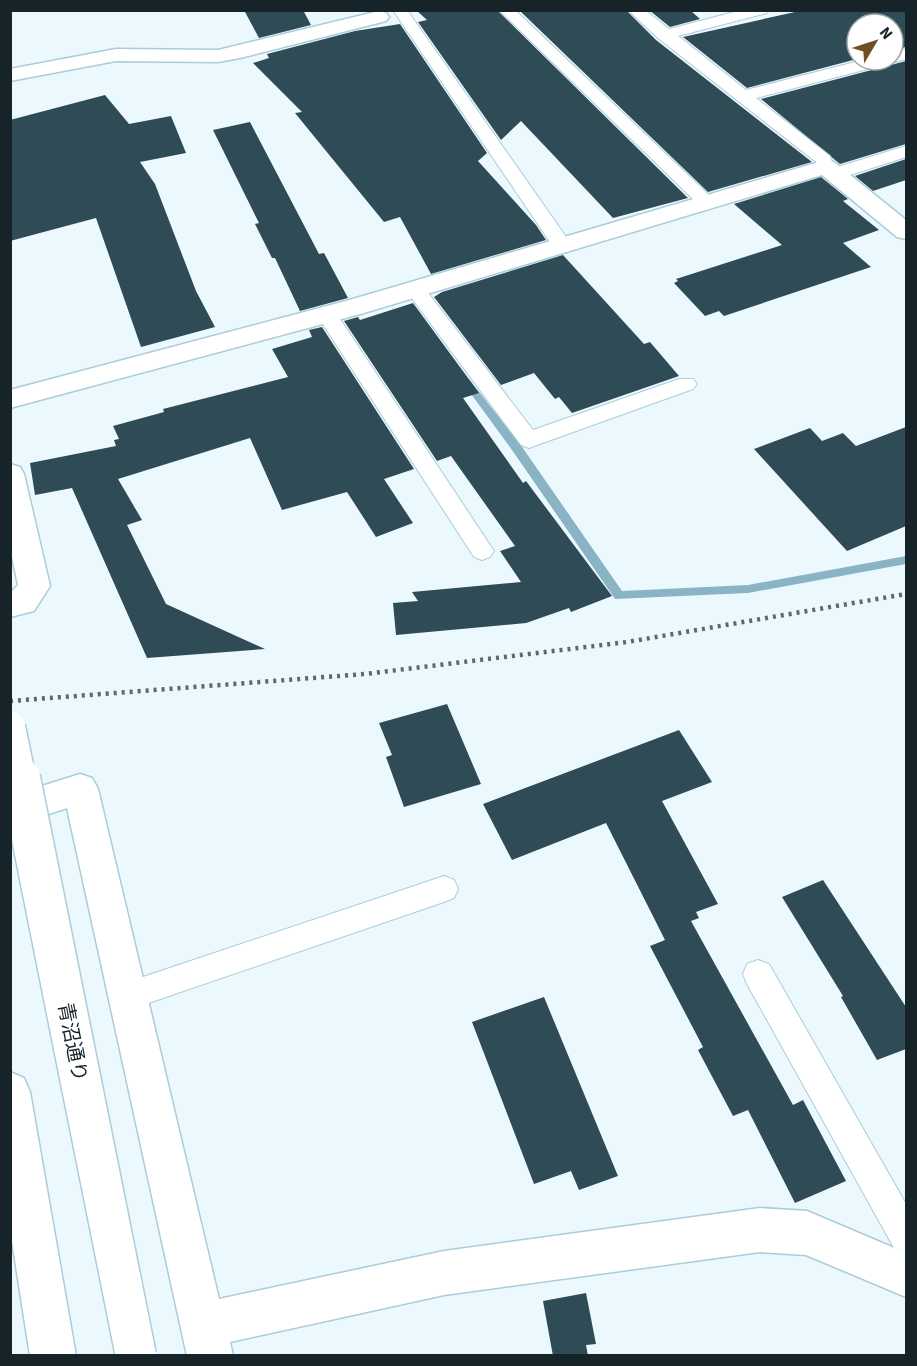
<svg xmlns="http://www.w3.org/2000/svg" width="917" height="1366" font-family="'Source Sans 3','Noto Sans JP',sans-serif">
<style>
.lines{fill:none;stroke-linecap:round;stroke-linejoin:round}
.stream{fill:#8ab4c4;fill-rule:evenodd}
.building{fill:#2e4b56}
.lane-casing{stroke:#abccd9;stroke-width:2}
.street-casing{stroke:#abccd9;stroke-width:3}
.lane{fill:#fff;fill-rule:evenodd}
.street{fill:#fff;fill-rule:evenodd}
.rail{stroke:#5b696e;stroke-width:4.5;stroke-dasharray:3 5;stroke-linecap:butt}
.secondary-bridge-far1-casing{stroke:#abccd9;stroke-width:33;stroke-linecap:butt}
.secondary-bridge-casing{stroke:#abccd9;stroke-width:43;stroke-linecap:butt}
.secondary-bridge-far1{stroke:#fff;stroke-width:30}
.secondary-bridge{stroke:#fff;stroke-width:40}
.labels{text-anchor:middle;stroke-width:6;stroke-linejoin:round;paint-order:stroke}
.near-street-label{font-size:20px;fill:#162328;stroke:#fff}
</style>
<rect width="100%" height="100%" fill="#ebf9fe"/>
<g class="lines">
<polygon class="stream" points="466,378 469,379 520,444 622,591 748,585 906,556 906,564 748,593 615,599 512,450 463,383 461,381"/>
</g>
<g class="building">
<polygon points="244,10 303,10 311,25 259,38"/>
<polygon points="416,10 497,10 688,198 613,218 521,121 501,140 418,22 427,20"/>
<polygon points="519,10 626,10 656,40 812,162 708,192"/>
<polygon points="649,10 690,10 700,19 670,27"/>
<polygon points="804,10 906,10 906,47 893,50 893,24 857,24 857,59 747,88 683,37"/>
<polygon points="400,24 487,153 478,161 536,225 546,240 431,274 400,217 384,222 295,113 302,112 253,63 269,58 267,54 355,31"/>
<polygon points="906,61 906,144 840,164 761,99"/>
<polygon points="105,95 129,124 171,116 186,153 140,162 155,184 196,291 215,327 141,347 96,218 10,241 10,120"/>
<polygon points="250,122 319,254 324,253 348,298 300,311 275,258 272,258 255,224 259,223 213,130"/>
<polygon points="906,159 906,180 873,191 855,176"/>
<polygon points="821,177 848,199 843,201 879,230 843,243 871,267 724,316 719,311 705,316 674,283 678,281 676,279 782,245 734,204"/>
<polygon points="563,255 644,344 650,342 679,376 572,413 559,397 555,399 534,373 501,385 434,297 442,292"/>
<polygon points="413,303 479,393 463,398 523,483 526,481 612,596 571,612 569,608 526,623 396,635 393,603 418,601 412,592 521,582 500,551 515,546 451,456 437,461 344,321 358,317 360,320"/>
<polygon points="322,327 414,469 384,479 413,523 376,537 347,492 282,510 250,438 118,479 142,520 127,525 166,604 265,649 147,658 72,488 35,495 30,463 116,446 114,440 119,439 113,426 164,412 163,409 288,377 272,349 312,337 309,330"/>
<polygon points="906,427 906,526 847,551 754,449 810,428 822,441 843,433 856,446"/>
<polygon points="447,704 481,784 404,807 386,757 392,755 379,723"/>
<polygon points="679,730 712,782 662,801 718,904 696,912 699,918 691,921 793,1105 803,1100 846,1181 795,1203 748,1110 733,1116 698,1050 703,1047 650,946 665,940 606,823 512,860 483,804"/>
<polygon points="823,880 906,1007 906,1049 877,1060 841,997 843,996 782,897"/>
<polygon points="544,997 618,1176 579,1190 571,1171 534,1184 472,1022"/>
<polygon points="586,1293 596,1344 586,1345 588,1356 553,1356 543,1301"/>
</g>
<g class="lines">
<defs>
<g id="lane">
<polygon points="393,10 407,10 571,244 568,248 554,248"/>
<polygon points="499,10 515,10 712,198 715,202 712,206 700,206"/>
<polygon points="628,10 645,10 669,29 742,10 769,10 767,13 678,36 746,90 863,60 893,60 893,52 906,49 906,59 756,98 830,156 834,168 906,146 906,157 841,178 829,178 827,172 820,171 816,162 658,38"/>
<polygon points="415,283 422,285 533,430 679,379 693,379 697,384 693,389 537,445 529,448 521,445 405,289 408,285"/>
<polygon points="327,309 334,310 490,545 494,551 490,557 482,560 474,557 317,315 320,310"/>
<polygon points="444,876 454,880 458,889 454,898 444,902 128,1010 117,1006 113,996 117,986 128,982"/>
<polygon points="758,960 769,964 906,1204 906,1253 894,1248 747,984 743,974 747,964"/>
</g>
<g id="street">
<polygon points="379,11 386,13 389,17 386,21 240,58 218,62 116,61 10,81 10,69 116,49 218,50"/>
<polygon points="826,160 834,162 906,220 906,239 897,237 822,175 364,313 10,408 10,390 346,301"/>
<polygon points="10,464 20,467 24,474 50,586 34,611 10,617 10,593 18,585 10,547"/>
<polygon points="80,774 92,778 98,789 219,1299 444,1251 760,1208 807,1211 906,1253 906,1297 806,1255 760,1252 444,1295 230,1342 233,1356 187,1356 67,808 10,827 10,796"/>
<polygon points="10,1072 24,1078 30,1092 76,1356 30,1356 10,1228"/>
</g>
</defs>
<use href="#lane" class="lane-casing"/>
<use href="#street" class="street-casing"/>
<use href="#lane" class="lane"/>
<use href="#street" class="street"/>
<polyline class="rail" points="10,701 365,674 627,642 906,594"/>
<defs>
<polyline id="secondary-bridge-far1" points="10,727 21,780"/>
<polyline id="secondary-bridge" points="20,778 136,1356"/>
</defs>
<use href="#secondary-bridge-far1" class="secondary-bridge-far1-casing"/>
<use href="#secondary-bridge" class="secondary-bridge-casing"/>
<use href="#secondary-bridge-far1" class="secondary-bridge-far1"/>
<use href="#secondary-bridge" class="secondary-bridge"/>
</g>
<g class="labels">
<g class="near-street-label">
<text transform="translate(73 1042) rotate(79)" y="7">青沼通り</text>
</g>
</g>
<rect width="917" height="1366" fill="none" stroke="#162328" stroke-width="24"/>
<g transform="translate(875 42) rotate(51)"><circle r="28" fill="#ffffff" stroke="#a2a7a9" stroke-width="1.5"/>
<path d="M0-4.5L10 22L0 15L-10 22Z" fill="#6e5024"/>
<text y="-9" font-size="16" font-weight="bold" text-anchor="middle" fill="#162328">N</text>
</g>
</svg>
